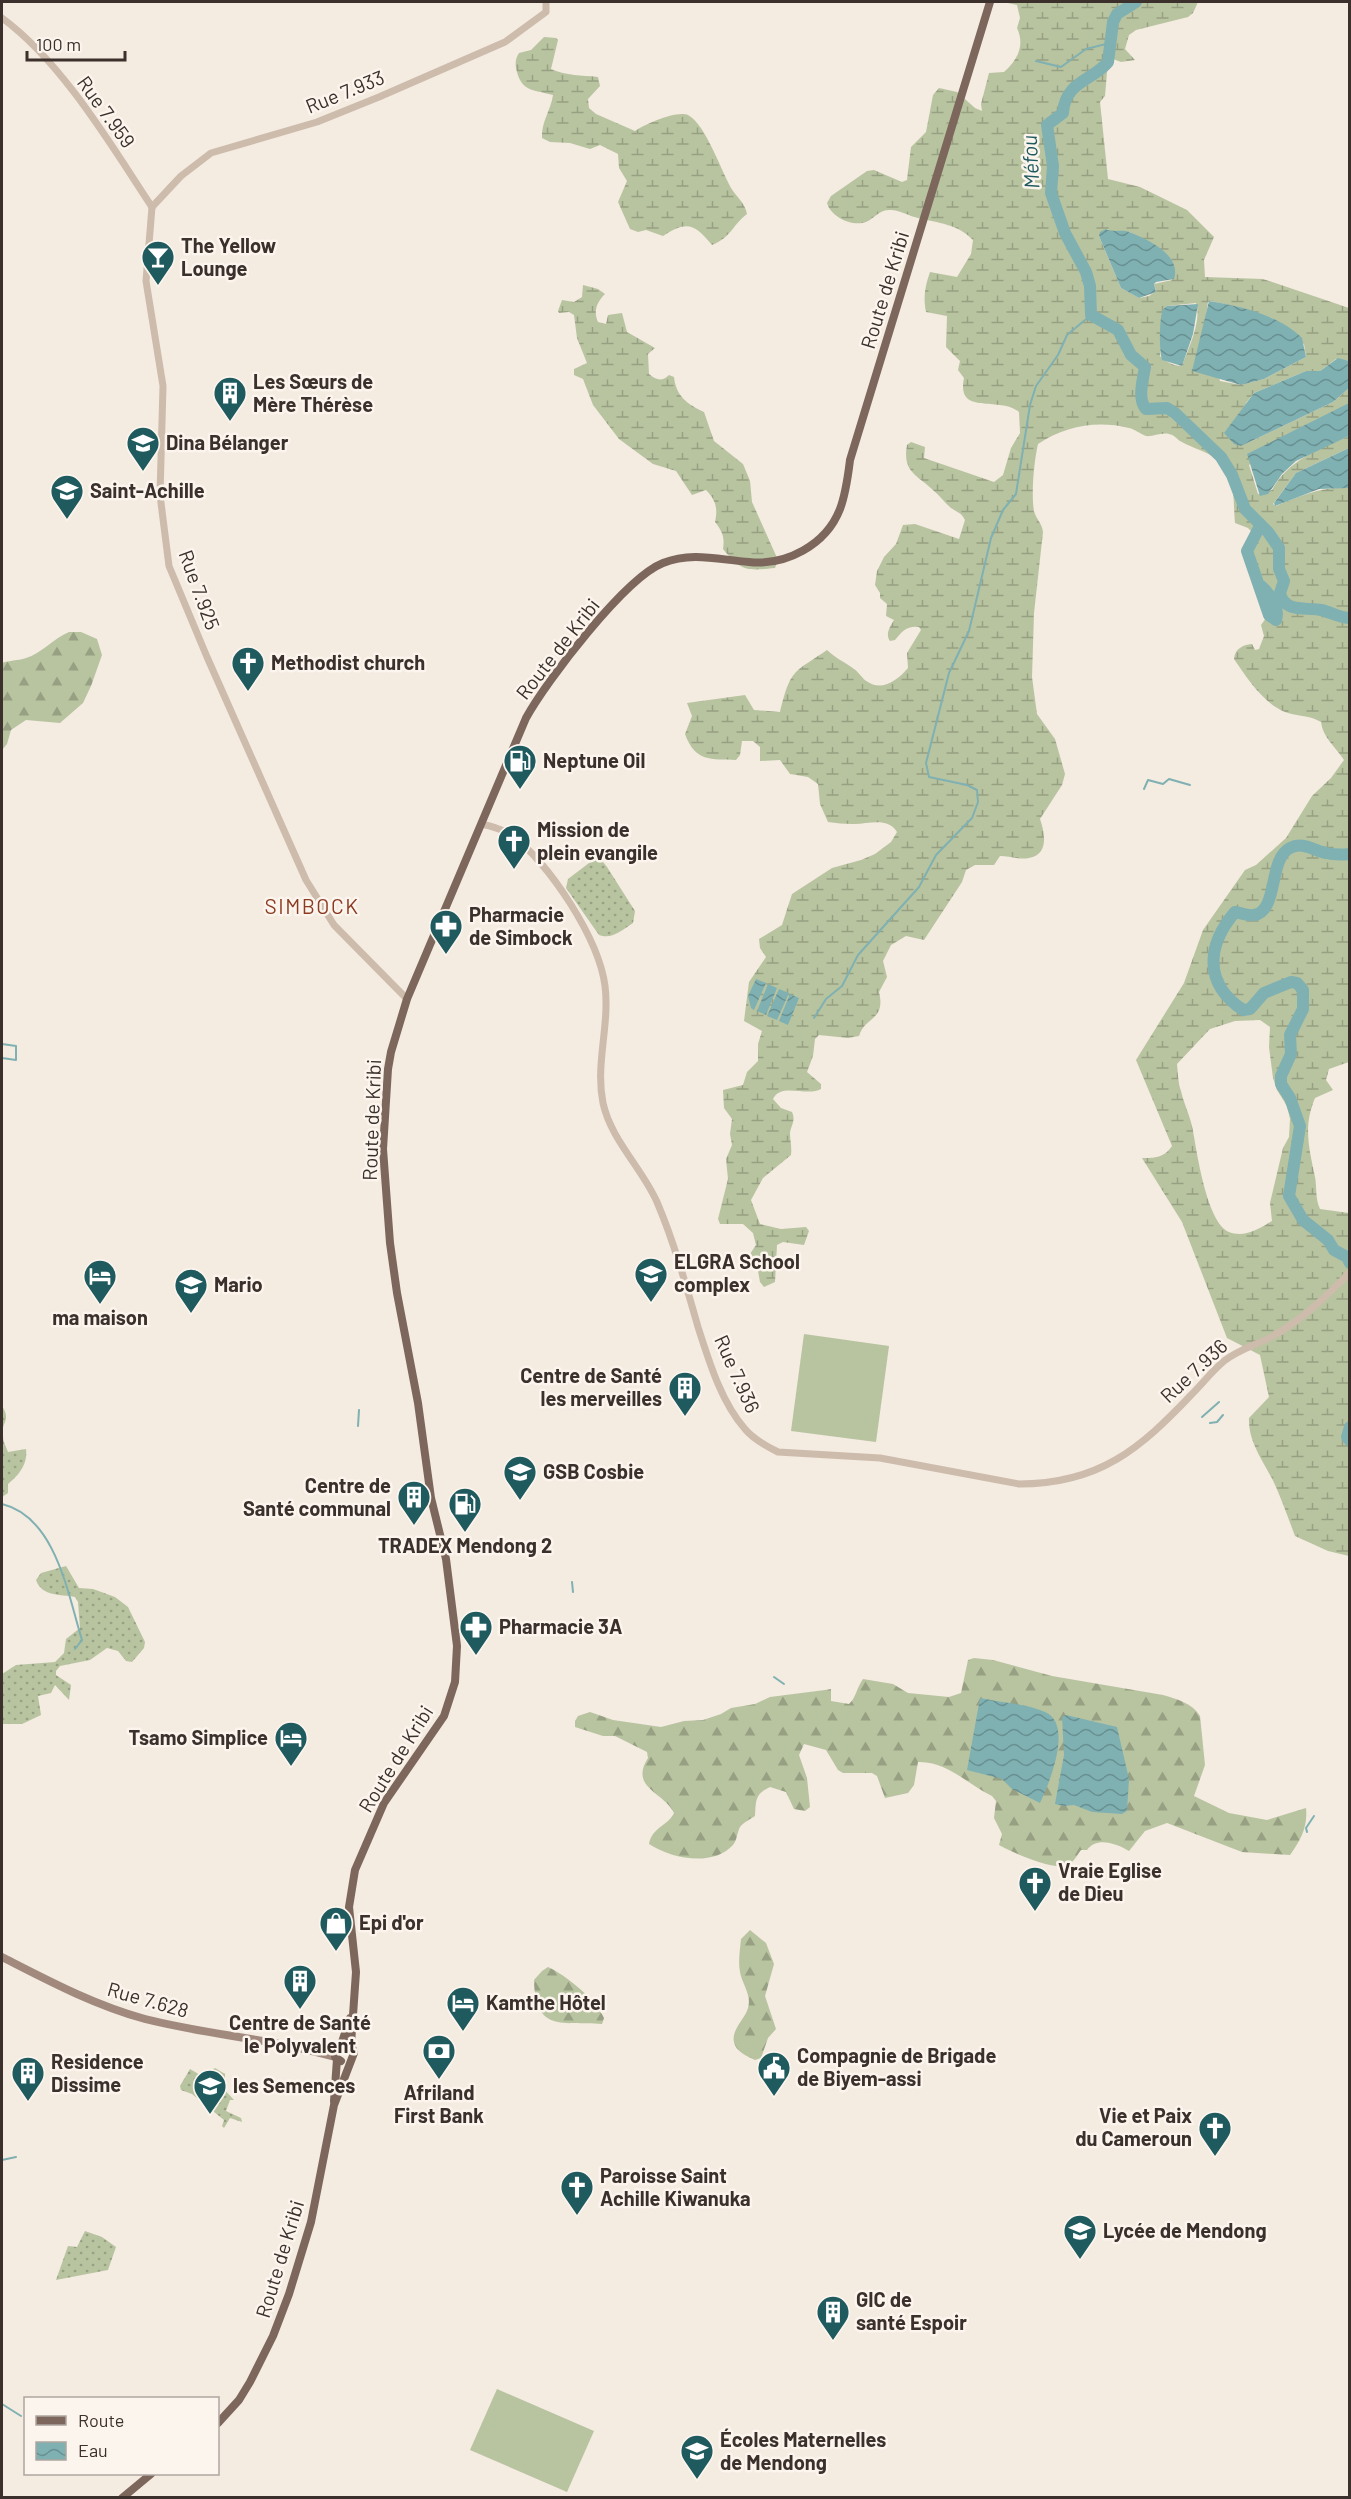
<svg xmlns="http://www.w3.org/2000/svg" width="1351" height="2499" font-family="Barlow,sans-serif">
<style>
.grass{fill:url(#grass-dots)}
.forest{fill:url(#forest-firs)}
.wetland{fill:url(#wetland-marsh);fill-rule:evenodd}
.pitch{fill:#b8c4a0}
.water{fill:url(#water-waves)}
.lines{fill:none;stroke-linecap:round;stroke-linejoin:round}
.stream{stroke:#7fb0b2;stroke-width:2}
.river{stroke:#7fb0b2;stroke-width:12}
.tertiary{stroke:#cdbbac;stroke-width:7}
.secondary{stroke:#a18a7d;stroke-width:8}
.primary{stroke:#7d675c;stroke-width:8}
.labels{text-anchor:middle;stroke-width:5;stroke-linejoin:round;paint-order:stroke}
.street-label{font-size:20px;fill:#3b302b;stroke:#fbf5ee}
.poi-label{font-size:20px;font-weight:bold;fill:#3b302b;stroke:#fbf5ee;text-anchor:start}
.water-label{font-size:21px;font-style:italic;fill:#1f5a5e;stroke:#fbf5ee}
.neighbourhood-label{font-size:21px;letter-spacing:1.5px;fill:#8c3b22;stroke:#fbf5ee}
</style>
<defs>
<pattern id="grass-dots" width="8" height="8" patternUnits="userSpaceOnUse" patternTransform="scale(1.5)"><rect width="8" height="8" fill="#b8c4a0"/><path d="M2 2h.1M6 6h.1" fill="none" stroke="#97a083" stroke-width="1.8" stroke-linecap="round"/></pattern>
<pattern id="forest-firs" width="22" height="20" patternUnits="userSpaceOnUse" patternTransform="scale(1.5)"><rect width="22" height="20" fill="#b8c4a0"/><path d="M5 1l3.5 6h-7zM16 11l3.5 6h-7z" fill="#97a083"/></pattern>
<pattern id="wetland-marsh" width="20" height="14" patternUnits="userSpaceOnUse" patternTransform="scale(1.5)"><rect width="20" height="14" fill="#b8c4a0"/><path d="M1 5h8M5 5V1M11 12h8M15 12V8" fill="none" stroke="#97a083"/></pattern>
<pattern id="water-waves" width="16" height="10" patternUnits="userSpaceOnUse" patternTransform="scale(1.5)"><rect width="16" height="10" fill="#7fb0b2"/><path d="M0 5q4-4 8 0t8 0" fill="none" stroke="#699091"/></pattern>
</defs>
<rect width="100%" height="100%" fill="#f4ebe1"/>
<g class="grass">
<path d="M593,860L603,862L607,867L635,911L633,923C622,930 612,940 599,935L566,888L568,879Z"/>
<path d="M2,1406C12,1421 0,1423 3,1436C3,1441 6,1447 8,1452L26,1449C28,1464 19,1475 8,1484V1493L2,1497Z"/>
<path d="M66,1566L79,1588L93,1589L115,1597L128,1607L145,1642L144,1648L132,1662L126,1661L118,1651L107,1648L90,1660L60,1666L56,1671V1675L71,1685L69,1700L55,1685L51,1693L38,1696L41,1715L22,1724H2V1674L16,1665L55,1662L64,1653L66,1639L80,1628L78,1602L75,1597C60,1594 42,1597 36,1580L41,1573Z"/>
<polygon points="215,2068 225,2074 225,2079 221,2086 234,2100 230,2100 226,2111 241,2118 242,2122 230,2118 224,2128 222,2126 224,2120 192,2094 181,2090 180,2086 190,2069 202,2076"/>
<polygon points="85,2231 102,2237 116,2247 108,2270 56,2280 68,2246 77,2247"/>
</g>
<g class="forest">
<path d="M69,632H81L97,639L102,655L91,686L83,703L60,723L26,720L11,730L7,744L2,750V663C10,660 17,661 26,658C41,654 54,638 69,632Z"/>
<path d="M974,1658L993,1660L1052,1676L1163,1695C1177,1699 1192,1703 1200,1716L1205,1765L1194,1796L1229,1813L1267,1820L1306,1808C1308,1826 1301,1840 1290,1855L1242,1852L1167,1823L1145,1831L1129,1851C1117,1844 1097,1836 1087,1850H1081C1077,1855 1074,1862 1068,1865C1056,1872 1011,1852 999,1845L1002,1834L994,1818L996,1801L992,1796C967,1784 947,1761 918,1762L914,1785L908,1793L885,1798L877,1776L872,1773H843L838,1770L826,1750L804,1744L799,1755L807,1778L810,1807L805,1811L794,1809L786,1792L770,1787C755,1794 756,1800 755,1816C750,1819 743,1823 740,1827C737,1833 737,1840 733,1845C713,1867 672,1859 649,1844C652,1827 668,1826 674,1813C664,1792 629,1788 648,1758L647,1752L615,1736H603L575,1727V1721L578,1716L590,1712L613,1720L661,1727L684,1721L703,1720L721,1714L731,1708L755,1704L770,1697L825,1690L831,1689V1701L849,1704C856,1698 857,1687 863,1679L893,1684L908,1693L949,1697L961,1693L968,1660Z"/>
<path d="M750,1930L766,1943L774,1964L765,1996L776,2029L768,2038L761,2058L755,2060C747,2056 736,2052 734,2042C731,2030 745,2019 748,2008C752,1995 742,1984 740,1972C738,1962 740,1950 741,1939Z"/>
<path d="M548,1967C566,1975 596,2000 604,2018L602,2024C562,2021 535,2033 534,1980L542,1971Z"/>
</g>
<g class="wetland">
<path d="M1003,2H1198L1193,13L1188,17L1136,30L1129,35L1125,49L1135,60L1121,62L1113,59L1107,72L1105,96L1100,102L1108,179L1140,187L1187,210L1214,237L1204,260L1205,277L1263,279L1349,308V361L1336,359L1320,371H1306L1254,393L1246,403L1241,446L1333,402L1349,388V403L1346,406L1279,440L1249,465L1258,494L1272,490C1288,460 1319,449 1349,436V448L1296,473L1273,504L1276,506C1300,496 1323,486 1349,488V1062L1329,1069L1326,1080L1333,1090L1315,1098C1303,1127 1309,1147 1315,1177C1317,1188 1315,1198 1320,1209L1349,1213V1556L1328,1551L1295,1536C1289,1520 1283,1503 1276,1487C1266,1464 1248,1444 1249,1418L1269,1397L1260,1355L1227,1338L1182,1222L1142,1158C1155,1158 1164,1158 1172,1146L1136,1060L1184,983L1203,930L1245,870L1256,865L1286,838L1312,796L1331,778L1344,760C1335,746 1323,738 1321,722C1307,714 1298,717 1285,712C1263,703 1247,678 1234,659C1235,649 1242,645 1252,644L1255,650L1259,649L1264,636L1261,625L1266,618L1262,599L1245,554L1253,533L1248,528L1235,523C1233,503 1236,483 1223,466C1211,451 1195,450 1180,441C1176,438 1174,435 1169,434C1161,432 1153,437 1146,436C1140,434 1135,429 1129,428C1097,420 1065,426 1038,444C1034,461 1031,494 1034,511C1036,519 1042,523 1043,532L1034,613L1032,677L1037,714L1055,739L1065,774L1062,785L1040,819C1045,833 1049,855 1029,858C1020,860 1009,856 1000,856L994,865H975L966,870L962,882L924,940L906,936L891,945L883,961L887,977L879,992C886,1021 865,1016 859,1036L848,1038L819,1035L815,1039L813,1056L807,1072L821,1084V1089C807,1097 781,1082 773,1099L781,1108L792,1112C796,1121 791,1125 790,1133C790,1140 792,1147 791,1155L763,1178L751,1200L760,1224L781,1229L806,1227L809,1231L804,1245L783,1242L777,1245L775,1282L764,1287L760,1282L758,1271L748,1266V1257L756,1245L753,1233L743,1224H720L718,1219L728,1179L726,1159L732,1145L730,1134L732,1119L724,1108L723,1090L743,1085L747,1072L758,1061V1044L762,1031L744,1021L749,982L766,957L760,948L759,939L782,925L792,894L832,868L861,860L875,854L891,842L897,832C887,816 867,825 852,824C844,824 836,823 828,822L820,804L818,784L808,777L790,774L780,760L760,761V747L753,741H742L740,755L736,760C711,759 695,762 685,734L692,716L687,703L745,695L754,710L780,712C791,669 792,674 827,650C835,658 845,662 854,669C859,672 862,679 868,682C882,692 899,679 908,668L907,653L921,630L919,627C906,626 903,631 895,640L890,641C885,634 890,627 894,620L886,616L887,604L880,598V593L875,585L877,571L884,557L896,544L903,525L915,524L959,539L965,520C961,512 958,513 951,508C945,503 940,496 934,491C918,475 902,473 907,445L911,442L925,447L924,458L994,482L1003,475L1011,448L1020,433L1019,412C1000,395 956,417 964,378L958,370L960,361L946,347L947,316L926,312C923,297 925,286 930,272L957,277L971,254L973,240C958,224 938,223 918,218C909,216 899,210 891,210C880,209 875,218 866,222C852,227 831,217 827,203L831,196L867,171L874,170L902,182L907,180L911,147L926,132L933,95L939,88L957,92L975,108L982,111L981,104L989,73L1004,72C1018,60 1025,45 1017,28L1020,18L1017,5ZM1107,229L1113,232H1129L1153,244L1165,253L1172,280L1154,284L1156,291L1149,296L1139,298L1121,288L1099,236ZM1211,301L1238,307L1272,318L1304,344L1306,357L1264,379L1241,385L1220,381L1205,323L1208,302ZM1196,303C1202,321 1188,349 1182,366C1177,367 1163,361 1160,356L1163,309L1167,306ZM1260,1020L1270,1027L1269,1047L1273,1078L1277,1090L1287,1106L1290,1119L1289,1137L1283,1148L1270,1203L1272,1221C1259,1229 1244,1238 1229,1232C1207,1223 1197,1153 1193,1131C1191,1118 1184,1104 1181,1091C1178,1083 1178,1073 1177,1064L1210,1029L1235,1021Z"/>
<path d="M544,37L556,38L558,40L551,69C567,76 581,75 598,77L600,86L588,99L589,108L596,114L635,131C645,124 677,110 688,115C706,124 722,174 733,191C739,199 745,204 747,214C733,224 732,237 712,245C695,224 687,220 663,236L646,230L638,232L630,229L618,202L627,181L619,168L618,154L600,145L590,149L570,143L550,142L542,138C541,122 551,110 553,95C535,90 522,92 517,72C515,65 515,59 519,53L531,50Z"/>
<path d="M583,285L598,289L605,294C597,302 593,311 598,322L606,324L608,315L622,313L627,332L655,348L648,354L649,374C656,380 662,382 669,375L674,377C676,396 687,404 704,412L714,441L743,464L750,481L752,502L778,560L775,568C746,571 741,571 723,549C725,537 722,531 715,522C718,509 716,500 706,490L692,495L676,471L653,464L619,439L593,405L583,379L574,375V369L587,363L577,338L574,315L569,312L559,313L558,311L562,300L574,302L582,297Z"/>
</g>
<g class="pitch">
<polygon points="804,1334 889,1346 876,1442 791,1431"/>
<polygon points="497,2389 594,2431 567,2492 470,2450"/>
</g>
<g class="water">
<path d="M1106,229C1114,233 1121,229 1129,232C1147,239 1182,255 1174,279L1156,282L1154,284L1156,292L1139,298L1121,288L1099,236L1100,232Z"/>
<path d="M1209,301C1240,306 1279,315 1302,338L1306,357L1264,379L1241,385L1192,371Z"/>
<path d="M1198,304L1193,334L1182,366L1162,360C1159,352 1159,318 1163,309L1167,306Z"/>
<polygon points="1338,358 1349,361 1349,388 1333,402 1241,446 1234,444 1224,433 1254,393 1306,371 1320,371"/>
<polygon points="1349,403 1349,436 1296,461 1282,474 1268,494 1260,496 1247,454"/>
<polygon points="1349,448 1349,488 1319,489 1275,506 1274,503 1296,473"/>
<polygon points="756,979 766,983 754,1010 751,1008 748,996"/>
<polygon points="768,984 777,988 766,1015 757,1011"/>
<polygon points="779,989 789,993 777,1020 767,1016"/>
<polygon points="790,994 799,998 788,1025 779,1021"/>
<path d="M980,1698C999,1702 1027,1704 1045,1712C1074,1724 1049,1784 1040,1803L1012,1789L1002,1779L967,1770Z"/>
<polygon points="1066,1715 1117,1727 1129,1779 1127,1811 1122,1814 1092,1812 1074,1805 1063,1806 1055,1804 1064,1755 1062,1717"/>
</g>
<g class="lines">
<g class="stream">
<polyline points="1036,61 1061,67 1086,49 1106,44"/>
<polyline points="1144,789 1148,780 1163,784 1169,779 1190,785"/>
<polyline points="814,1018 826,999 842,986 858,955 919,887 936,855 972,818 978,802 977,790 967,785 929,777 926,763 949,673 969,631 991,538 1003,510 1016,494 1030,405 1036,386 1058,355 1067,335 1091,315"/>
<polyline points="2,1044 16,1046 16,1060 2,1058"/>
<polyline points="1202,1417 1219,1402"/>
<polyline points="1210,1423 1217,1422 1223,1415"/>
<polyline points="358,1426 359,1410"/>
<path d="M2,1504C56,1517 68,1595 82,1640L75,1649"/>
<polyline points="572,1582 573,1592"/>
<polyline points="774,1677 784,1684"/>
<polyline points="1307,1832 1306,1828 1314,1816"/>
<polyline points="2,2160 16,2157"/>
<polyline points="2,2404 21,2416"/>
</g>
<g class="river">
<path d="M1136,2L1117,14L1113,22L1108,62C1094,80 1065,81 1063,113L1047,125L1053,166L1051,193L1065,233L1086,272L1090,286L1091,315L1118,330L1131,355L1145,367C1143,380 1137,399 1146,409L1167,408L1175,413L1221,457L1232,475L1245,509L1268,532L1279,548V569L1284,581L1280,593C1284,613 1306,607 1321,610C1331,612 1339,618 1350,618"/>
<path d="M1260,526L1247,551L1269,615L1276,620C1280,606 1271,595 1261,586"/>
<path d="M1350,854C1341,855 1334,855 1326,853C1314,851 1303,841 1290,848C1268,859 1279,911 1254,915C1248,916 1241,913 1235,912C1207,945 1203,983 1243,1010L1250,1009L1264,993L1291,982L1297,983L1303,990V1009L1290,1035L1291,1054L1281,1076V1084L1290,1098L1300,1126L1289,1196L1303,1220L1328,1240L1334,1250L1347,1257L1350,1263"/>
<polyline points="1350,1427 1347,1437 1350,1441"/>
</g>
<g class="tertiary">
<path d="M2,18C62,62 111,145 152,207"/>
<polyline points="152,207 146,281 163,386 160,495 169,566 207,657 306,880 334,925 407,999"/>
<polyline points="152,207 181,176 211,153 317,122 379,97 505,42 546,12 546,2"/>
<path d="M481,824C492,826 501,829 511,835C549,862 599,939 605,986C610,1025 595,1064 603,1103C611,1140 642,1168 657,1202C674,1242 686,1285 698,1327C709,1361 721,1402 745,1429C753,1439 766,1446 778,1452L880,1458L1019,1484C1099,1484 1140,1449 1192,1394C1203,1383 1212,1371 1224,1361C1239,1349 1256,1345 1273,1336C1303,1319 1326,1297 1350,1272"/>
</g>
<g class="secondary">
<path d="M2,1957C49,1981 94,2005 145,2019C208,2035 273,2039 335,2057"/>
<polyline points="305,2045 337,2045"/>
</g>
<g class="primary">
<polyline points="342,2042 350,2018"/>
<polyline points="341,2061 335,2057 335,2048 342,2042 351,2044"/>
<polyline points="334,2101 337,2059"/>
<path d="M218,2423L239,2400L250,2382L273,2336L289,2294L311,2222L334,2105L354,2053L351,2044L356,1972L349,1907L355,1870L384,1803L444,1716L455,1682L457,1646L446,1559L431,1498L418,1403L397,1293L390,1243L383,1149L388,1069L391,1052L407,999L526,718C547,680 625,578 663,563C692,551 720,560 749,562C786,566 826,545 840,509C846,493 848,476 850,460L990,2"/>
<polyline points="122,2498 151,2474"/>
</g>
</g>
<defs>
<symbol id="bar-pin" viewBox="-11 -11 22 30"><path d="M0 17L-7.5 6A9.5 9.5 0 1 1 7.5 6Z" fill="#1f5a5e" stroke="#fbf5ee"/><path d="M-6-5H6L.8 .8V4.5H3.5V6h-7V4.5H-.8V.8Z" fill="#fff"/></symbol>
<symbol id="building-pin" viewBox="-11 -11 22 30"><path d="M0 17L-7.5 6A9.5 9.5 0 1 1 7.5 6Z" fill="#1f5a5e" stroke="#fbf5ee"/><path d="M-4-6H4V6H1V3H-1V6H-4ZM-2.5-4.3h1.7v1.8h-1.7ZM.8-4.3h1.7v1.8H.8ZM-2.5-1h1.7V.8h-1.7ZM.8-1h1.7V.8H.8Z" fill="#fff"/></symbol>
<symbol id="school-pin" viewBox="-11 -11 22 30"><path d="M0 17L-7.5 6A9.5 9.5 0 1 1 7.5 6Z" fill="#1f5a5e" stroke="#fbf5ee"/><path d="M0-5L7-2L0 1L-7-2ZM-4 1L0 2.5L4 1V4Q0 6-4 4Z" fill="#fff"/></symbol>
<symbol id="church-pin" viewBox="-11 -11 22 30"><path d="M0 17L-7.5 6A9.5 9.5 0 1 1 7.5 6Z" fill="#1f5a5e" stroke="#fbf5ee"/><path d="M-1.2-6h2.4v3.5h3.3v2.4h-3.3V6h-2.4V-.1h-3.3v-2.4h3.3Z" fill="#fff"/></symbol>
<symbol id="fuel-pin" viewBox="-11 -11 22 30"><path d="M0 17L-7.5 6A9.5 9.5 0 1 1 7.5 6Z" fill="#1f5a5e" stroke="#fbf5ee"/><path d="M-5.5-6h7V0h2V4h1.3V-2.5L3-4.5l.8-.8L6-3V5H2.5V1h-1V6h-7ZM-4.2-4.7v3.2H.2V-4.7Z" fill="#fff"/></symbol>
<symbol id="pharmacy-pin" viewBox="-11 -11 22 30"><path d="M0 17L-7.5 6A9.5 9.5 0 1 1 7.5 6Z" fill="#1f5a5e" stroke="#fbf5ee"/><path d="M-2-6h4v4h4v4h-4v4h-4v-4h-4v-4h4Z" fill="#fff"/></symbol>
<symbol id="hotel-pin" viewBox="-11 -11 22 30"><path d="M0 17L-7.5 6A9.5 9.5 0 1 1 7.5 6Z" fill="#1f5a5e" stroke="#fbf5ee"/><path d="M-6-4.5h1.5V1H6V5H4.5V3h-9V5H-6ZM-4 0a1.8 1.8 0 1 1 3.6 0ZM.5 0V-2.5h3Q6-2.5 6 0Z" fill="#fff"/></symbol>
<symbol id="shop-pin" viewBox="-11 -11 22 30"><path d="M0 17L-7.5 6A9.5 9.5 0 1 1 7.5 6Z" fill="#1f5a5e" stroke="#fbf5ee"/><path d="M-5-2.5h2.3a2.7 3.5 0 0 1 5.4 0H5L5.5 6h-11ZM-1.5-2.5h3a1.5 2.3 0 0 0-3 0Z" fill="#fff"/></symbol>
<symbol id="bank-pin" viewBox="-11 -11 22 30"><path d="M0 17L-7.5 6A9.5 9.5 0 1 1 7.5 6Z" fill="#1f5a5e" stroke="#fbf5ee"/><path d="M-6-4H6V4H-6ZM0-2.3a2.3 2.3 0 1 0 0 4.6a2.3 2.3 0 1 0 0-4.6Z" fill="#fff"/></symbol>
<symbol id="civic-pin" viewBox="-11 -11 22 30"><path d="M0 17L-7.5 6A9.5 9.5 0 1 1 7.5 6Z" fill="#1f5a5e" stroke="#fbf5ee"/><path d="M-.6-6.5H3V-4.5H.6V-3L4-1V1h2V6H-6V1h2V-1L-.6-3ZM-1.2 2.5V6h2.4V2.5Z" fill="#fff"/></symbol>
</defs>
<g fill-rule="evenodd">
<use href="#bar-pin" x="139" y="238" width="38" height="52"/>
<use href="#building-pin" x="211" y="374" width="38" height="52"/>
<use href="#school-pin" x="124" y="424" width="38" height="52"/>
<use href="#school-pin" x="48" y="472" width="38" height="52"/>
<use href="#church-pin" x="229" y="644" width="38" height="52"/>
<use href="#fuel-pin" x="501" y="742" width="38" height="52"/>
<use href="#church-pin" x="495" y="822" width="38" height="52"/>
<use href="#pharmacy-pin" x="427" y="907" width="38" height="52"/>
<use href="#school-pin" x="632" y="1255" width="38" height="52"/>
<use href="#hotel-pin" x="81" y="1257" width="38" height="52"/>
<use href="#school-pin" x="172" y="1266" width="38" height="52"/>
<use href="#building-pin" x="666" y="1369" width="38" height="52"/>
<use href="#school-pin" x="501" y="1453" width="38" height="52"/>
<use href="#building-pin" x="395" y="1478" width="38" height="52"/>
<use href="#fuel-pin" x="446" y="1485" width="38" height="52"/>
<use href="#pharmacy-pin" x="457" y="1608" width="38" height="52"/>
<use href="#hotel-pin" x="272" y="1719" width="38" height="52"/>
<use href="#church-pin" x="1016" y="1864" width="38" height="52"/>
<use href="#shop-pin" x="317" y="1904" width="38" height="52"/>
<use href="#building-pin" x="281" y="1962" width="38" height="52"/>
<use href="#hotel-pin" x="444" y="1984" width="38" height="52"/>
<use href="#bank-pin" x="420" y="2032" width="38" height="52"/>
<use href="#civic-pin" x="755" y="2049" width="38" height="52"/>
<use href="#building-pin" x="9" y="2054" width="38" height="52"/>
<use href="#school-pin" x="191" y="2067" width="38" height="52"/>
<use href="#church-pin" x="1196" y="2109" width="38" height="52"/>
<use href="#church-pin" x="558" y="2168" width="38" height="52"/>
<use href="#school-pin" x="1061" y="2212" width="38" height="52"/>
<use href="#building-pin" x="814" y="2293" width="38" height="52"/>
<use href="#school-pin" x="678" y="2432" width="38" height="52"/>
</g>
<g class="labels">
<g class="street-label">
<text transform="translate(345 92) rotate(-22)" y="7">Rue 7.933</text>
<text transform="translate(106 112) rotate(54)" y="7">Rue 7.959</text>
<text transform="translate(885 290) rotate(-73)" y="7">Route de Kribi</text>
<text transform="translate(199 590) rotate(70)" y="7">Rue 7.925</text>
<text transform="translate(558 649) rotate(-52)" y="7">Route de Kribi</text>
<text transform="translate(372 1120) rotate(-88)" y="7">Route de Kribi</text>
<text transform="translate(1194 1371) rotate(-43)" y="7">Rue 7.936</text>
<text transform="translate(737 1374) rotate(66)" y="7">Rue 7.936</text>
<text transform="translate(396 1759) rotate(-58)" y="7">Route de Kribi</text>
<text transform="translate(148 2000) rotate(16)" y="7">Rue 7.628</text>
<text transform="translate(280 2259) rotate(-73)" y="7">Route de Kribi</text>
</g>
<g class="poi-label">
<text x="181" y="253">The Yellow<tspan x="181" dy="23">Lounge</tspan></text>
<text x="253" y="389">Les Sœurs de<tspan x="253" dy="23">Mère Thérèse</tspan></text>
<text x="166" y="450">Dina Bélanger</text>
<text x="90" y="498">Saint-Achille</text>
<text x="271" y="670">Methodist church</text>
<text x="543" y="768">Neptune Oil</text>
<text x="537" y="837">Mission de<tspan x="537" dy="23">plein evangile</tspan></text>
<text x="469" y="922">Pharmacie<tspan x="469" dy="23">de Simbock</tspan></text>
<text x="674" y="1269">ELGRA School<tspan x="674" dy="23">complex</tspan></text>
<text x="214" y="1292">Mario</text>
<text x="100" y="1325" text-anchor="middle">ma maison</text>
<text x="662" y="1383" text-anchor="end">Centre de Santé<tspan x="662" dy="23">les merveilles</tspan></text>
<text x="543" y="1479">GSB Cosbie</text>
<text x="391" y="1493" text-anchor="end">Centre de<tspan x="391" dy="23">Santé communal</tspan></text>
<text x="465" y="1553" text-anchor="middle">TRADEX Mendong 2</text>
<text x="499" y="1634">Pharmacie 3A</text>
<text x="268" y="1745" text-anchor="end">Tsamo Simplice</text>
<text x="1058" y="1878">Vraie Eglise<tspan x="1058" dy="23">de Dieu</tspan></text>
<text x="359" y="1930">Epi d'or</text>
<text x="486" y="2010">Kamthe Hôtel</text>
<text x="300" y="2030" text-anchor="middle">Centre de Santé<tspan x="300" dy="23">le Polyvalent</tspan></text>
<text x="797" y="2063">Compagnie de Brigade<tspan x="797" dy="23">de Biyem-assi</tspan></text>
<text x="51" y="2069">Residence<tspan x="51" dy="23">Dissime</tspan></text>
<text x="233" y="2093">les Semences</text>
<text x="439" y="2100" text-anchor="middle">Afriland<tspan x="439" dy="23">First Bank</tspan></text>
<text x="1192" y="2123" text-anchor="end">Vie et Paix<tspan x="1192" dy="23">du Cameroun</tspan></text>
<text x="600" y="2183">Paroisse Saint<tspan x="600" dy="23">Achille Kiwanuka</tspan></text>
<text x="1103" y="2238">Lycée de Mendong</text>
<text x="856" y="2307">GIC de<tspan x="856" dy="23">santé Espoir</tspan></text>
<text x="720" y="2447">Écoles Maternelles<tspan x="720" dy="23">de Mendong</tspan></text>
</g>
<g class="water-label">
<text transform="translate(1031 162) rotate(-93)" y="7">Méfou</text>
</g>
<g class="neighbourhood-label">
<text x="312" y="914">SIMBOCK</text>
</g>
</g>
<rect width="1351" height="2499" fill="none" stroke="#3b302b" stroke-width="6"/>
<rect x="24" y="2397" width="195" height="78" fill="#fbf5ee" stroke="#aea6a0" stroke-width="1.5"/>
<rect x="36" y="2416" width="30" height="9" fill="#7d675c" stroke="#aea6a0" stroke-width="1.5"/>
<text x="78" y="2427" font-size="18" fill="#3b302b">Route</text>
<rect x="36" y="2442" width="30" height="18" fill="url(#water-waves)" stroke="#aea6a0" stroke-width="1.5"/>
<text x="78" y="2457" font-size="18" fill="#3b302b">Eau</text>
<path d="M27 51v9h98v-9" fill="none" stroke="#3b302b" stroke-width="3"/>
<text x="36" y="51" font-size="18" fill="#3b302b" stroke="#fbf5ee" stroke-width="4.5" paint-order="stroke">100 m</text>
</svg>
